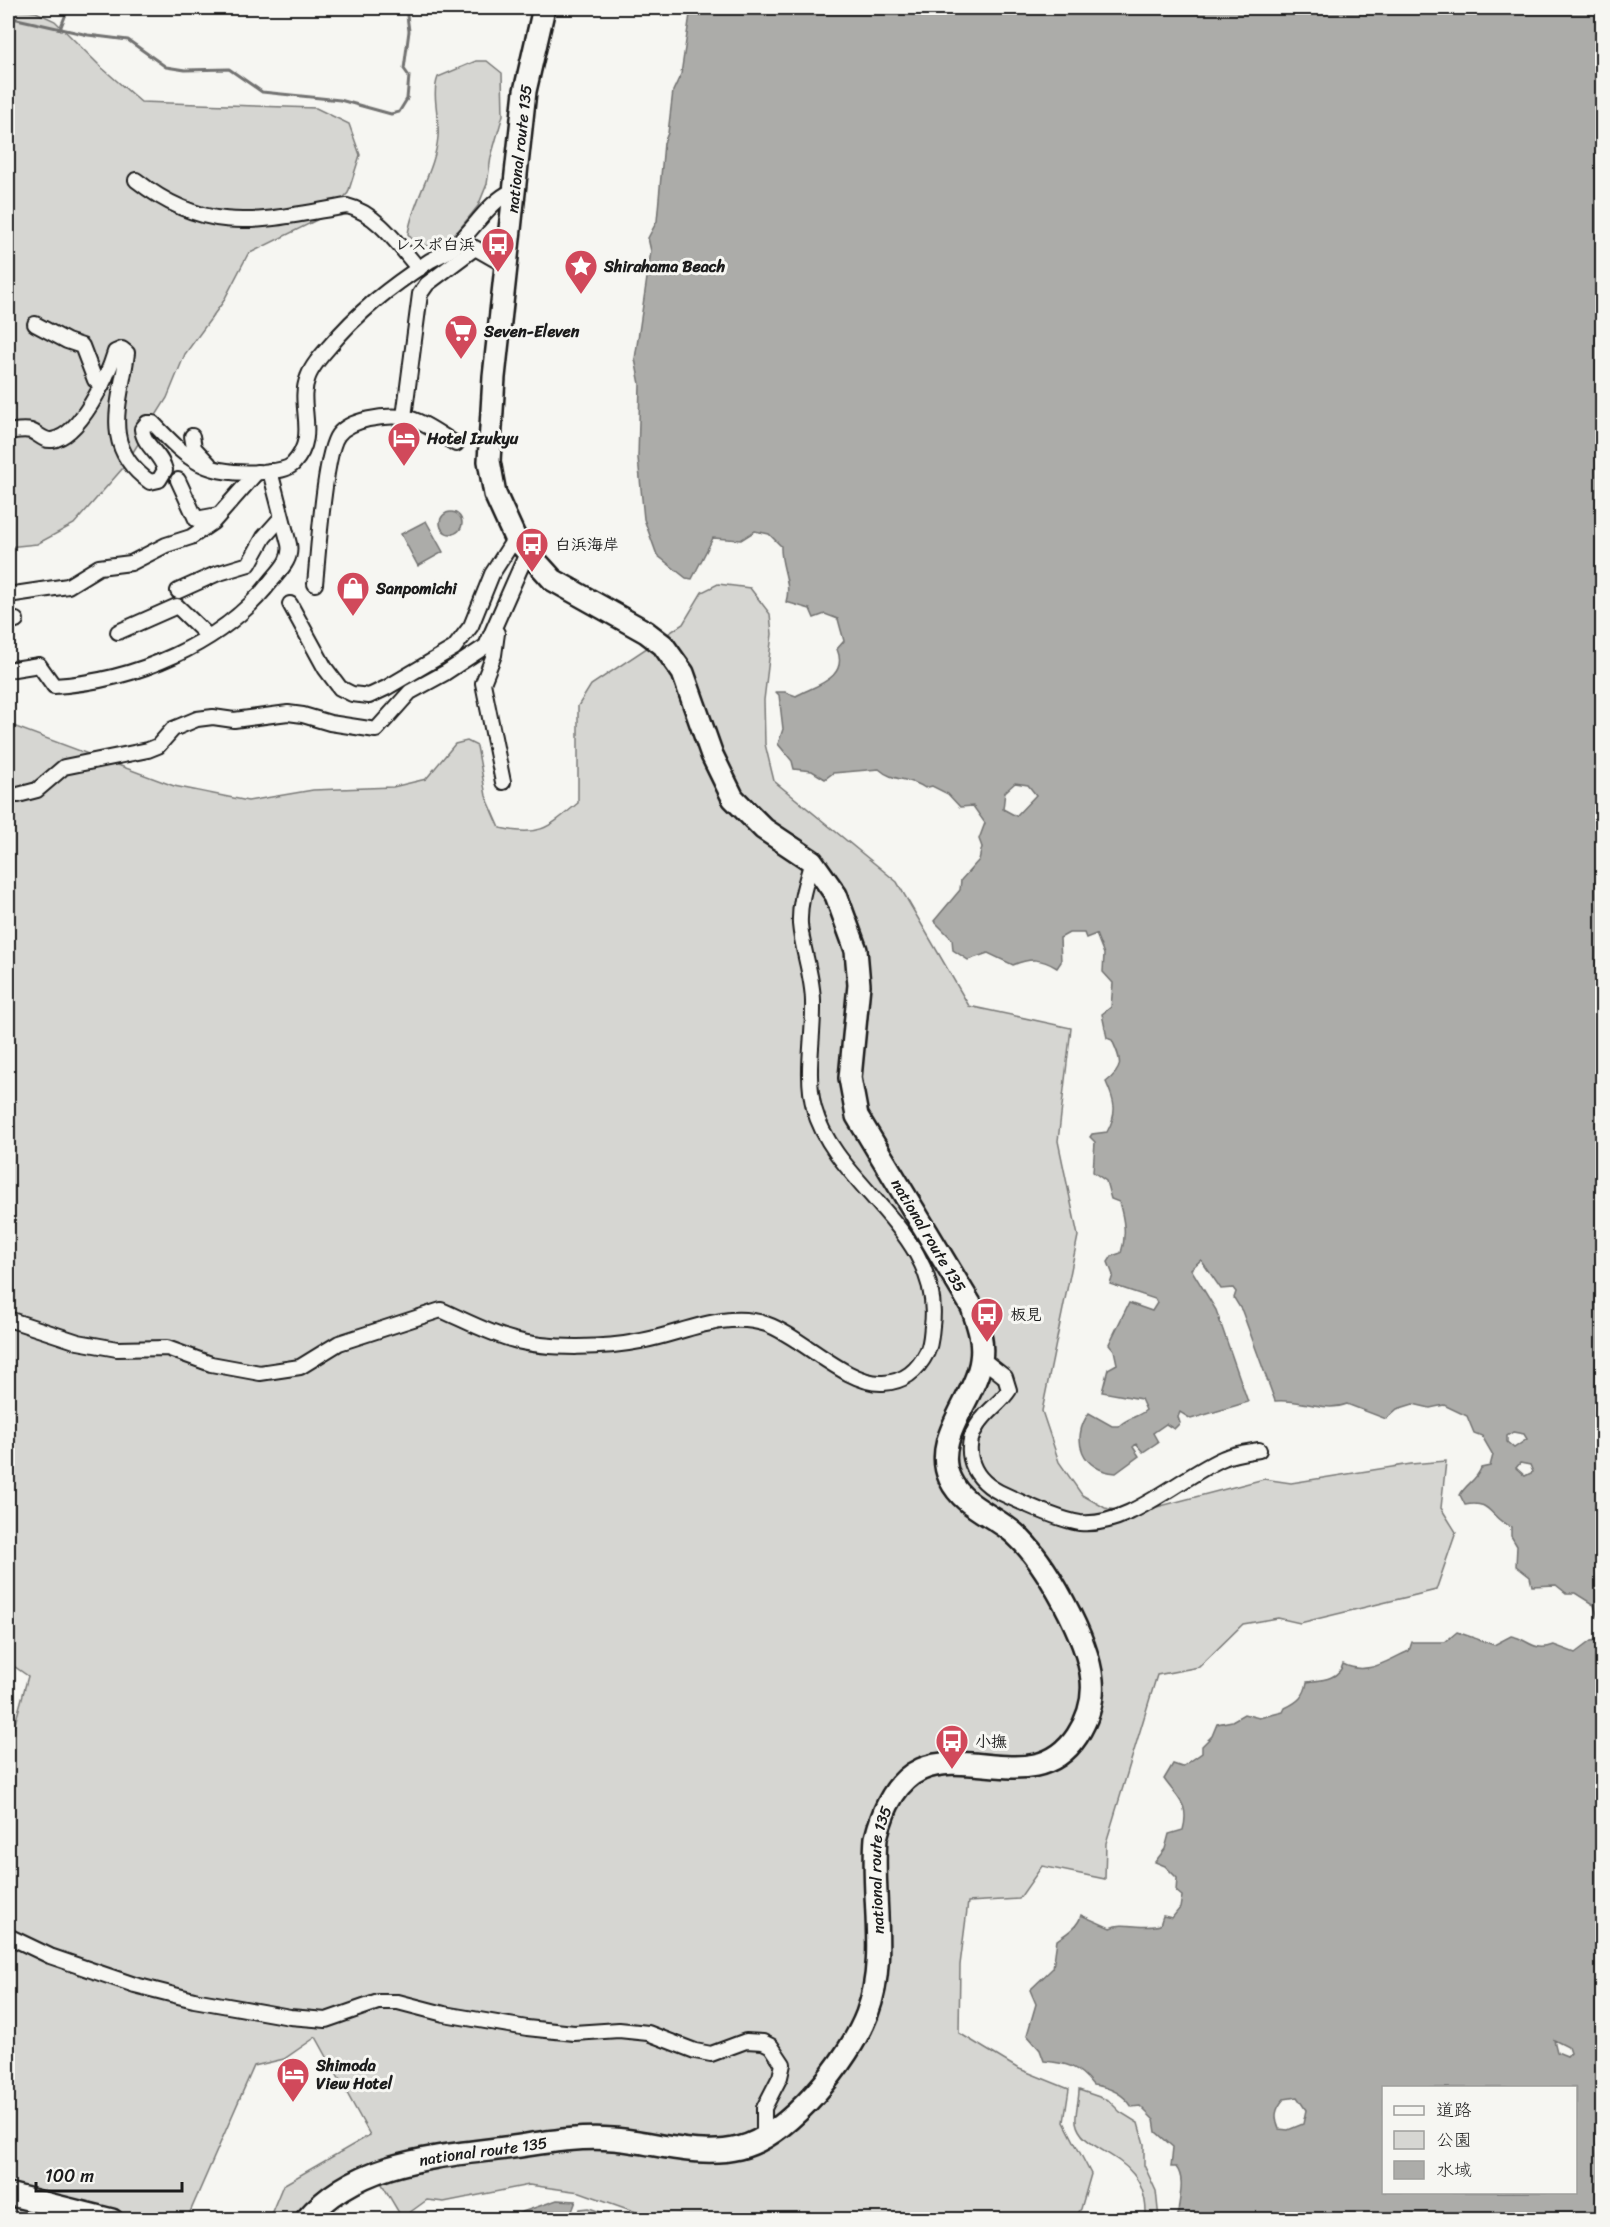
<svg xmlns="http://www.w3.org/2000/svg" width="1610" height="2227" font-family="Sriracha,'Klee One',sans-serif">
<style>
.green{fill:#d6d6d2;stroke:#797977;stroke-width:1.5}
.water{fill:#acaca9;stroke:#727271;stroke-width:1.5;fill-rule:evenodd}
.lines{fill:none;stroke-linecap:round;stroke-linejoin:round}
.stream{stroke:#727271;stroke-width:3}
.minor-casing{stroke:#1c1c1c;stroke-width:18}
.highway-casing{stroke:#1c1c1c;stroke-width:26}
.minor{stroke:#f6f6f2;stroke-width:14}
.highway{stroke:#f6f6f2;stroke-width:21}
.labels{text-anchor:middle;stroke-width:6;stroke-linejoin:round;paint-order:stroke}
.street-label{font-size:16px;fill:#1c1c1c;stroke:#f6f6f2}
.poi-label{font-size:16px;font-weight:bold;fill:#1c1c1c;stroke:#f6f6f2;text-anchor:start}
</style>
<rect width="100%" height="100%" fill="#f6f6f2"/>
<filter id="ink" filterUnits="userSpaceOnUse"><feTurbulence type="fractalNoise" baseFrequency=".0167" numOctaves="2"/><feDisplacementMap in="SourceGraphic" scale="12" xChannelSelector="R" yChannelSelector="G"/><feConvolveMatrix kernelMatrix="1 2 1 2 8 2 1 2 1" color-interpolation-filters="sRGB"/></filter>
<g filter="url(#ink)">
<g class="green">
<polygon points="8,9 36,12 55,21 101,67 141,102 316,108 349,124 360,155 348,193 327,215 248,254 223,302 185,354 167,398 123,468 74,524 37,544 8,547"/>
<path d="M476,61H487L502,73L503,115L491,157L487,184L478,206L458,231L431,247L415,243L408,234C413,200 435,171 438,137C440,118 431,95 438,77Z"/>
<path d="M718,584L750,588L770,614L772,634L764,700L765,744L774,781L897,882L969,1006L1071,1028L1058,1141L1078,1236L1042,1411L1059,1462L1082,1495L1105,1508L1127,1512L1153,1508L1264,1479L1291,1483L1411,1464L1446,1461L1441,1508L1456,1532L1436,1590L1300,1623L1278,1618L1243,1624L1199,1667L1157,1675L1106,1843L1105,1879L1042,1866L1019,1899L968,1902L960,1965L959,2033L1017,2068L1069,2089L1064,2122L1091,2174L1081,2209L1074,2219H656L580,2192L529,2185L444,2202L427,2200L402,2218L372,2167L297,2219H269L283,2185L370,2135L316,2037L284,2059L254,2066L187,2219L39,2220L8,2211V1749L28,1676L8,1662V724L174,786L248,801L313,790L393,787L426,779L455,744L467,741L477,746L486,796L500,828C540,837 548,828 578,803V706L591,685L683,624L702,592Z"/>
<path d="M1079,2090L1108,2100L1120,2112L1138,2123L1144,2144V2165L1156,2191L1159,2219H1146C1149,2150 1082,2157 1076,2122C1075,2113 1079,2100 1079,2090Z"/>
<polygon points="589,2208 621,2219 575,2219 580,2209"/>
</g>
<g class="water">
<path d="M691,8H1602V1568L1599,1570L1602,1578V1617L1598,1618L1594,1605L1575,1593H1566L1556,1585L1532,1586L1530,1577L1516,1566L1517,1546L1511,1536V1527C1489,1518 1492,1499 1465,1505L1460,1495C1466,1484 1477,1480 1481,1468L1490,1466L1493,1455L1482,1436L1474,1433L1467,1416L1444,1405L1430,1408L1413,1404L1397,1409L1386,1419L1347,1404C1324,1413 1300,1398 1275,1401L1242,1311L1234,1298L1236,1292L1233,1288L1221,1289L1201,1260L1191,1269L1216,1310L1248,1402L1191,1419L1180,1412L1178,1417L1180,1423L1174,1429L1166,1424L1153,1433L1158,1442L1143,1452L1136,1444L1133,1447L1139,1456L1116,1473C1082,1471 1070,1439 1089,1413L1112,1426H1119C1127,1418 1138,1417 1146,1410L1141,1399L1102,1392L1108,1369L1117,1364L1114,1350L1109,1344L1129,1303L1152,1311L1157,1303L1155,1299L1110,1284L1113,1275L1108,1262L1112,1256L1121,1253C1127,1235 1124,1219 1119,1202L1111,1199L1106,1181L1093,1172L1095,1142L1090,1137L1092,1134L1107,1132C1118,1112 1115,1102 1106,1082C1125,1067 1121,1060 1112,1040L1107,1038L1102,1014L1111,1007L1113,983L1103,972L1104,954L1096,934L1086,938L1084,933H1069L1060,938L1061,962L1057,968C1041,958 1030,958 1013,965L988,953L968,960L953,950L952,939L934,921L960,890L961,880L979,860L982,847L979,839L985,823L973,806L960,807L948,794L932,786L925,788C910,777 893,782 879,769L833,773L825,779L812,771L794,769L792,761L778,744L783,729L779,695L776,692H785L796,696C816,685 849,678 837,649L844,641L838,619L825,614L814,618L810,609L786,602C792,581 780,567 781,546L769,534L755,531L741,540L713,538L692,579L686,578L657,555L644,519L638,458L640,384L635,359L651,251L648,238L657,221L664,143L668,133L673,91L681,74ZM1015,783L1028,785L1036,795L1016,816L1003,809L1005,792ZM1513,1432L1524,1434L1527,1439L1514,1448L1507,1442V1436ZM1520,1463L1530,1465L1533,1472L1525,1476L1516,1468Z"/>
<circle cx="451" cy="523" r="11"/>
<polygon points="426,521 443,552 418,566 401,534"/>
<path d="M1457,1632L1494,1645L1511,1636C1527,1638 1533,1653 1554,1645L1575,1653L1591,1641L1602,1639V2219H1178C1177,2202 1187,2181 1176,2167H1171L1173,2147L1156,2132L1154,2120L1140,2106L1132,2107C1123,2093 1109,2087 1093,2085C1078,2066 1067,2063 1044,2061L1040,2050L1027,2035L1036,2004L1030,1990L1053,1968L1057,1940C1066,1934 1079,1926 1081,1915L1110,1928C1123,1921 1143,1930 1160,1925L1163,1916L1172,1918L1180,1908L1182,1896L1176,1891L1177,1878L1165,1866L1155,1862L1165,1849L1169,1834L1183,1830C1190,1804 1178,1799 1164,1779L1173,1764L1182,1767L1202,1753V1746L1212,1736L1217,1724L1232,1721L1244,1714L1259,1718L1283,1712L1285,1708C1298,1702 1305,1696 1307,1682C1320,1680 1339,1680 1343,1664C1368,1676 1385,1661 1409,1651L1412,1642H1445ZM1554,2040L1568,2047L1570,2053L1567,2056L1557,2052ZM1384,2088H1576V2192H1384ZM1297,2097L1306,2110L1303,2124L1288,2130L1279,2129C1274,2117 1275,2109 1284,2099Z"/>
<polygon points="557,2200 576,2201 569,2219 502,2219"/>
</g>
<g class="lines">
<g class="stream">
<polyline points="8,17 88,35 128,40 166,67 185,70 229,69 262,92 340,100 391,114 399,112 407,99 409,76 404,69 409,31 406,8"/>
<polyline points="60,29 68,9 73,8"/>
</g>
<defs>
<g id="minor">
<path d="M136,180C210,238 262,220 347,206C377,213 399,246 419,269"/>
<polyline points="35,324 67,341 82,346 95,380 102,385"/>
<polyline points="404,417 420,294 427,284 475,248 496,260 507,263"/>
<path d="M8,432C15,431 24,429 31,431C39,434 43,441 52,440C80,436 108,376 115,352L122,349L127,353C121,402 99,446 150,482L159,480L165,470C161,453 144,447 142,429L147,423H153C190,462 206,476 263,472C272,471 286,471 293,464C320,435 296,406 308,377C312,366 321,356 329,347C358,312 390,287 428,262C437,256 448,253 455,246C476,227 488,202 514,190"/>
<polyline points="192,436 194,448 209,464"/>
<polyline points="178,480 196,519 218,515"/>
<path d="M315,584C318,557 324,453 338,435C350,419 384,415 403,417C420,419 441,435 456,444"/>
<polyline points="178,591 216,574 249,564 264,537 281,518"/>
<polyline points="8,595 68,586 99,567 131,563 166,545 191,537 213,522 257,472"/>
<polyline points="290,604 325,668 340,688 352,694 369,696 386,688 454,648 471,626 492,574 515,538"/>
<polyline points="8,621 16,620"/>
<polyline points="118,632 177,606 208,636"/>
<polyline points="497,633 494,655 483,683 503,782"/>
<path d="M8,670L39,665L54,686C134,681 222,645 272,580C281,569 292,559 289,544L270,471"/>
<polyline points="18,795 37,790 64,767 148,750 158,746 173,729 197,719 213,717 234,720 288,713 303,715 330,723 376,730 410,692 445,673 486,646 527,553"/>
<path d="M8,1319L78,1342L117,1349L167,1348L211,1364L260,1373L300,1367L339,1343L441,1310C464,1320 490,1334 514,1340C550,1350 606,1348 641,1341C681,1334 725,1310 766,1324C801,1336 847,1385 883,1383C905,1382 918,1370 927,1352C931,1344 931,1335 932,1326C944,1233 835,1186 814,1108C805,1074 814,1037 813,1002C813,976 802,950 800,924C799,902 806,882 812,861"/>
<path d="M982,1359L1005,1377L1009,1390C1002,1401 992,1407 984,1417C959,1443 969,1477 999,1492C1018,1501 1059,1520 1080,1523C1128,1528 1183,1475 1224,1458C1235,1453 1247,1452 1259,1450"/>
<polyline points="8,1936 50,1956 135,1985 194,2000 290,2017 326,2020 378,2002 398,2002 444,2014 527,2028 574,2033 619,2030 648,2033 695,2051 711,2054 746,2041 763,2042 771,2046 783,2064 780,2077 764,2108 764,2139"/>
</g>
<g id="highway">
<polyline points="8,2194 112,2220"/>
<path id="s1" d="M306,2220C356,2161 435,2157 505,2148C542,2143 576,2136 613,2139C655,2142 697,2158 739,2148C788,2137 850,2059 867,2014C888,1959 871,1895 876,1838C911,1694 1023,1818 1077,1736C1088,1719 1094,1700 1092,1680C1088,1639 1046,1562 1015,1534C994,1515 963,1507 950,1479C931,1439 976,1398 981,1360C984,1341 978,1325 972,1307L857,1116L850,1078L859,985L856,950L836,895L812,861L764,829L733,798L712,755L683,673L663,645L646,632L553,580L515,538L495,494L489,461L494,377L525,91L544,8"/>
</g>
</defs>
<use href="#minor" class="minor-casing"/>
<use href="#highway" class="highway-casing"/>
<use href="#minor" class="minor"/>
<use href="#highway" class="highway"/>
</g>
</g>
<defs>
<symbol id="bus-pin" viewBox="-11 -11 22 30"><path d="M0 17L-7.5 6A9.5 9.5 0 1 1 7.5 6Z" fill="#d1495b" stroke="#f6f6f2"/><path d="M-5-6H5V4H4V6H2V4H-2V6H-4V4H-5ZM-3.5-4V0h7V-4ZM-3.5 1.2v1.5H-2V1.2ZM2 1.2v1.5H3.5V1.2Z" fill="#fff"/></symbol>
<symbol id="sight-pin" viewBox="-11 -11 22 30"><path d="M0 17L-7.5 6A9.5 9.5 0 1 1 7.5 6Z" fill="#d1495b" stroke="#f6f6f2"/><path d="M0-6L1.8-2.2L6-1.7L2.9 1.2L3.7 5.4L0 3.3L-3.7 5.4L-2.9 1.2L-6-1.7L-1.8-2.2Z" fill="#fff"/></symbol>
<symbol id="supermarket-pin" viewBox="-11 -11 22 30"><path d="M0 17L-7.5 6A9.5 9.5 0 1 1 7.5 6Z" fill="#d1495b" stroke="#f6f6f2"/><path d="M-6-5.5h2.5l.6 2H6L4.5 2H-2.5L-4.4-4H-6ZM-1.5 3.2a1.3 1.3 0 1 0 .1 0ZM3 3.2a1.3 1.3 0 1 0 .1 0Z" fill="#fff"/></symbol>
<symbol id="hotel-pin" viewBox="-11 -11 22 30"><path d="M0 17L-7.5 6A9.5 9.5 0 1 1 7.5 6Z" fill="#d1495b" stroke="#f6f6f2"/><path d="M-6-4.5h1.5V1H6V5H4.5V3h-9V5H-6ZM-4 0a1.8 1.8 0 1 1 3.6 0ZM.5 0V-2.5h3Q6-2.5 6 0Z" fill="#fff"/></symbol>
<symbol id="shop-pin" viewBox="-11 -11 22 30"><path d="M0 17L-7.5 6A9.5 9.5 0 1 1 7.5 6Z" fill="#d1495b" stroke="#f6f6f2"/><path d="M-5-2.5h2.3a2.7 3.5 0 0 1 5.4 0H5L5.5 6h-11ZM-1.5-2.5h3a1.5 2.3 0 0 0-3 0Z" fill="#fff"/></symbol>
</defs>
<g fill-rule="evenodd">
<use href="#bus-pin" x="479" y="225" width="38" height="52"/>
<use href="#sight-pin" x="562" y="247" width="38" height="52"/>
<use href="#supermarket-pin" x="442" y="312" width="38" height="52"/>
<use href="#hotel-pin" x="385" y="419" width="38" height="52"/>
<use href="#bus-pin" x="513" y="525" width="38" height="52"/>
<use href="#shop-pin" x="334" y="569" width="38" height="52"/>
<use href="#bus-pin" x="968" y="1295" width="38" height="52"/>
<use href="#bus-pin" x="933" y="1722" width="38" height="52"/>
<use href="#hotel-pin" x="274" y="2055" width="38" height="52"/>
</g>
<g class="labels">
<g class="street-label">
<text dy="6" stroke="none"><textPath href="#s1" startOffset="2908">national route 135</textPath></text>
<text transform="translate(929 1235) rotate(59)" y="6">national route 135</text>
<text dy="6" stroke="none"><textPath href="#s1" startOffset="789">national route 135</textPath></text>
<text dy="6" stroke="none"><textPath href="#s1" startOffset="195">national route 135</textPath></text>
</g>
<g class="poi-label">
<text x="475" y="250" text-anchor="end">レスポ白浜</text>
<text x="604" y="272">Shirahama Beach</text>
<text x="484" y="337">Seven-Eleven</text>
<text x="427" y="444">Hotel Izukyu</text>
<text x="555" y="550">白浜海岸</text>
<text x="376" y="594">Sanpomichi</text>
<text x="1010" y="1320">板見</text>
<text x="975" y="1747">小撫</text>
<text x="316" y="2071">Shimoda<tspan x="316" dy="18">View Hotel</tspan></text>
</g>
</g>
<rect width="1610" height="2227" fill="none" stroke="#f6f6f2" stroke-width="30"/>
<rect x="15" y="15" width="1580" height="2197" fill="none" stroke="#1c1c1c" stroke-width="2" filter="url(#ink)"/>
<rect x="1382" y="2086" width="195" height="108" fill="#f6f6f2" stroke="#9f9f9c" stroke-width="1.5"/>
<rect x="1394" y="2106" width="30" height="9" fill="#f6f6f2" stroke="#9f9f9c" stroke-width="1.5"/>
<text x="1436" y="2116" font-size="18" fill="#1c1c1c">道路</text>
<rect x="1394" y="2131" width="30" height="18" fill="#d6d6d2" stroke="#9f9f9c" stroke-width="1.5"/>
<text x="1436" y="2146" font-size="18" fill="#1c1c1c">公園</text>
<rect x="1394" y="2161" width="30" height="18" fill="#acaca9" stroke="#9f9f9c" stroke-width="1.5"/>
<text x="1436" y="2176" font-size="18" fill="#1c1c1c">水域</text>
<path d="M36 2182v9h146v-9" fill="none" stroke="#1c1c1c" stroke-width="3"/>
<text x="45" y="2182" font-size="18" fill="#1c1c1c" stroke="#f6f6f2" stroke-width="4.5" paint-order="stroke">100 m</text>
</svg>
